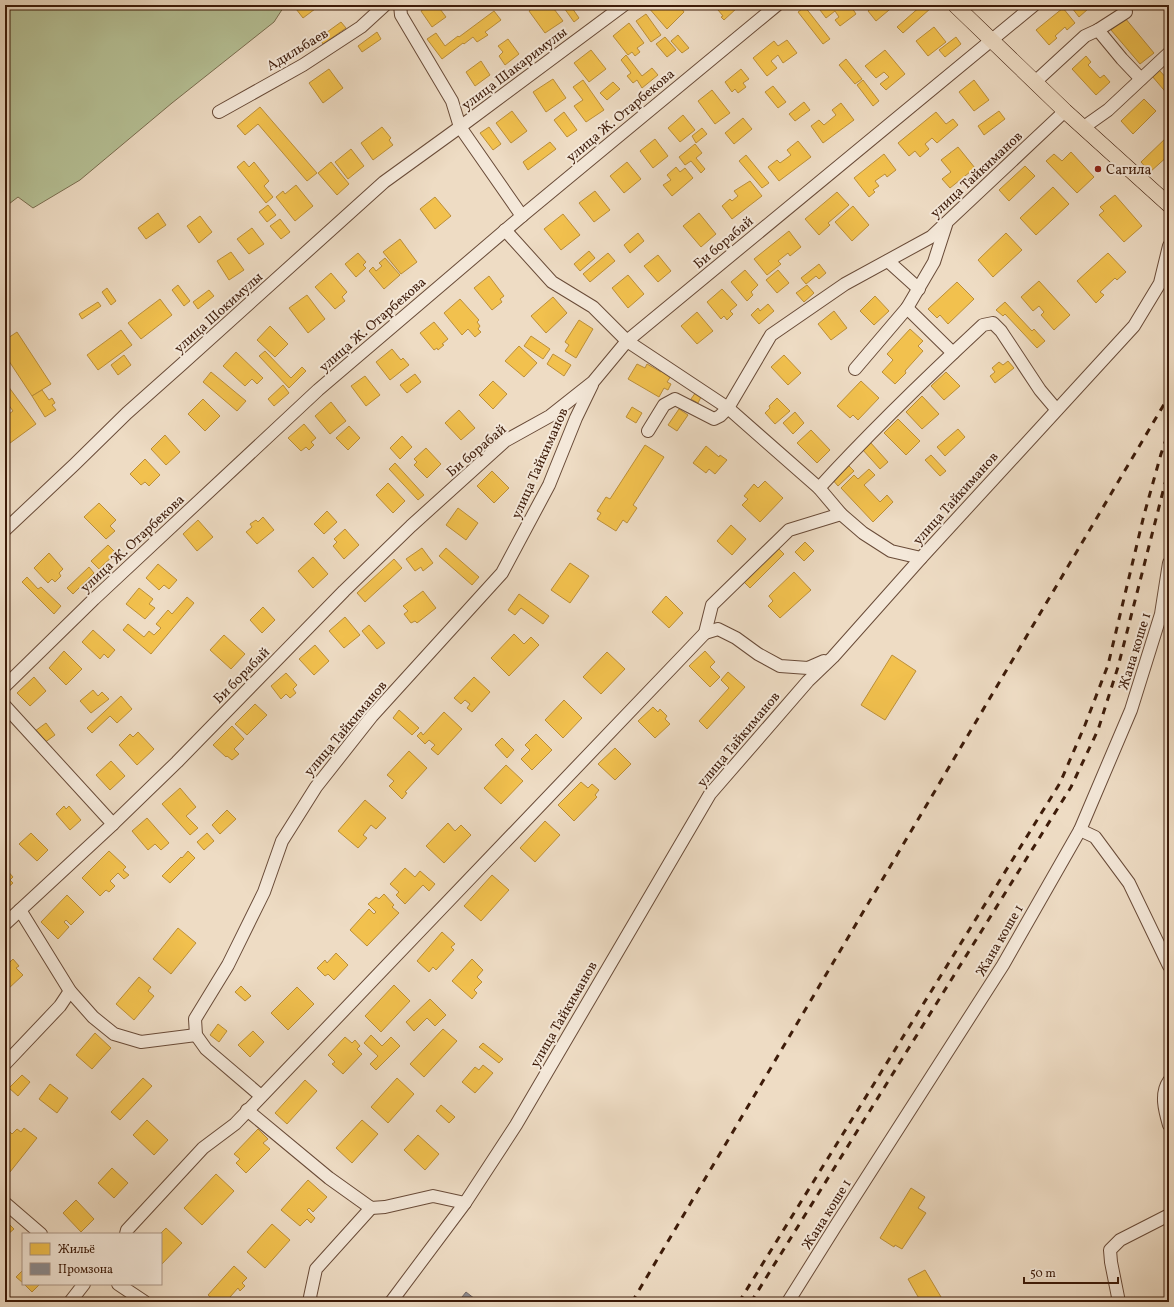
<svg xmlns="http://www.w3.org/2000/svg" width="1174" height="1307" font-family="Vollkorn,serif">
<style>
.green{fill:#b6c196;stroke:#7a6e50}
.homes{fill:#f2c14e;stroke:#bc8f39}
.industry{fill:#8d8d92;stroke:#756b69}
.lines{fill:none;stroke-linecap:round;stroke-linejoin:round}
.minor-casing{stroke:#694b38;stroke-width:14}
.major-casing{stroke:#3d1b09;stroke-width:16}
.minor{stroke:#f4e8d9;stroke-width:12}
.major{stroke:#eedcc4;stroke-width:15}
.rail{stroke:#3d1b09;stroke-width:3;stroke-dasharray:7 7;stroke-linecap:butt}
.poi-dot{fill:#8f2418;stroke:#f4e8d9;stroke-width:1.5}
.labels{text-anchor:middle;stroke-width:4;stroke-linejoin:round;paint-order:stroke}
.street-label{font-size:14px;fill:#3d1b09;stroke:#f4e8d9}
.poi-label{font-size:14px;fill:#3d1b09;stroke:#f4e8d9;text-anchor:start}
</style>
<rect width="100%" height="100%" fill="#eedcc4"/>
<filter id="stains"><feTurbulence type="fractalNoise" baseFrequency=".005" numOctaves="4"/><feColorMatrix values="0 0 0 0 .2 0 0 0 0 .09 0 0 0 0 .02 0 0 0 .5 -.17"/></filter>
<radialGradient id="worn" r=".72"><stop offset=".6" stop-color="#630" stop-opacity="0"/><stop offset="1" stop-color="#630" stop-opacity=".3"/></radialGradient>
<polygon class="green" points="5,5 285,5 274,22 172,103 80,180 33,208 18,197 5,207"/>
<g class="homes">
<polygon points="293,5 318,5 319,6 303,18"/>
<polygon points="430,5 437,5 446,17 432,27 421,11"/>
<polygon points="537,5 551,5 563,21 545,33 529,11"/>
<polygon points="562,5 570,5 579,18 574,22"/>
<polygon points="650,5 679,5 684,12 667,29 648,7"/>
<polygon points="724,5 735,5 737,8 724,20 721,17 723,16 718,10"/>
<polygon points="818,5 850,5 856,14 840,26 835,20 839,17 835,11 826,18 817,6"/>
<polygon points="875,5 895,5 876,21 868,11"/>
<polygon points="922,5 928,5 931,8 903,33 897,27"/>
<polygon points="1076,5 1085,5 1088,9 1079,17 1072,8"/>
<polygon points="805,7 830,39 823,44 798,12"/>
<polygon points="1063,8 1075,23 1067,30 1065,27 1055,36 1057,38 1049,45 1036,30"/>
<polygon points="494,11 501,20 485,32 488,35 477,42 473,37 464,44 463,43 442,59 427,39 436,33 445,46 458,36 459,37"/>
<polygon points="646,14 661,35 651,42 636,21"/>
<polygon points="1125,18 1154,53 1140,64 1111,30"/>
<polygon points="341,22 346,28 323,44 319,38"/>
<polygon points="629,23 644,43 637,48 640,52 635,56 632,52 628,55 613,36"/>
<polygon points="934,27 946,42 928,56 916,41"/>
<polygon points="377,32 381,39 362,52 358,46"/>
<polygon points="678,35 689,48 682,53 671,41"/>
<polygon points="665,37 676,50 667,57 656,44"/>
<polygon points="956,37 961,44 945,57 939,50"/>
<polygon points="508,39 519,54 505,65 499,56 503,52 498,46"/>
<polygon points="787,40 797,53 783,63 778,55 771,61 777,68 767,76 753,58 774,41 778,46"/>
<polygon points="591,50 606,69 589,82 574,63"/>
<polygon points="885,50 905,74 886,90 880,84 889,77 884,72 876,78 865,66"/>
<polygon points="626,55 642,76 652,68 658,75 642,88 637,80 633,83 627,76 631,73 621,60"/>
<polygon points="1086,56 1091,62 1088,65 1100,78 1104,75 1110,82 1096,95 1072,69"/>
<polygon points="846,59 862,79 855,84 839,65"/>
<polygon points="481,61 490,75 475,86 466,72"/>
<polygon points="329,69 343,88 323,103 309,83"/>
<polygon points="741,69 749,79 743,83 746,87 738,93 735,89 732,92 725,82"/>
<polygon points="1159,70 1169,81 1169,96 1152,76"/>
<polygon points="553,79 566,98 546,112 533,92"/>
<polygon points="583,80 604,110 586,122 574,106 583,100 573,87"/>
<polygon points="863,80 879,101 873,106 857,85"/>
<polygon points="974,80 989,100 974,111 959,92"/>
<polygon points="613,82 620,89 607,100 600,93"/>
<polygon points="773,86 786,102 778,108 765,92"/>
<polygon points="712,90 730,113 715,124 698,101"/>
<polygon points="1144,99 1156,111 1133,134 1121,121"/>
<polygon points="804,102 810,110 795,121 789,114"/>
<polygon points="841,103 854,120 823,143 811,126 819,120 824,125 836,115 832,110"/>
<polygon points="260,107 317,173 307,181 258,124 245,135 237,126"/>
<polygon points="512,111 527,131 511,143 496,123"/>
<polygon points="999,111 1005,119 984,135 978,126"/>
<polygon points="564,112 577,130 567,137 554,120"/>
<polygon points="936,112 946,124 953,119 958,125 937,143 932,138 925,144 929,149 920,157 915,151 909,156 898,143"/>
<polygon points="683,115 695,130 680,142 668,128"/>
<polygon points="743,118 752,129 734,144 725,133"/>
<polygon points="382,127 391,138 389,140 393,145 373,160 361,143"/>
<polygon points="489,127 501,144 493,150 480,133"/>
<polygon points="702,128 707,134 696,143 692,136"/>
<polygon points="1169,135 1169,155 1150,172 1141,162"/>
<polygon points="655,139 668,156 653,168 640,151"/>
<polygon points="798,141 811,157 779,181 768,167 777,160 780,163 791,155 787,150"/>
<polygon points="550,142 556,149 528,170 523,162"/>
<polygon points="695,144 702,153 696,158 705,169 701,173 691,161 685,165 679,157"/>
<polygon points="958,147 975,168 950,188 942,179 951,172 941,160"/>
<polygon points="351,149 364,166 348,179 335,162"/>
<polygon points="1071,152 1094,177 1077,193 1046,161 1054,154 1062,161"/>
<polygon points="884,154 896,170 887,177 885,174 875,181 879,186 873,190 875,192 869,197 854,178"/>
<polygon points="746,155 769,183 762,188 739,161"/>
<polygon points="244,161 249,167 254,162 269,181 264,186 273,197 266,203 237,167"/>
<polygon points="331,162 349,184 337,195 318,173"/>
<polygon points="627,162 641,179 624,193 610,176"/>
<polygon points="1025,166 1035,176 1009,201 999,190"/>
<polygon points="676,167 680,172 685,168 693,178 672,196 663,185 671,180 667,175"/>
<polygon points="750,181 762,196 732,219 722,206 730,199 732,201 738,196 734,191"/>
<polygon points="296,185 313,206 295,221 276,197 283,191 285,194"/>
<polygon points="1053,187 1069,204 1036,235 1020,218"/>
<polygon points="595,191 610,210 594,222 579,203"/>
<polygon points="837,192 849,205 828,223 830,225 819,235 805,219"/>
<polygon points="1115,195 1142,226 1124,242 1099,215 1104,211 1100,207"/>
<polygon points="435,197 451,216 435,229 420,209"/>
<polygon points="268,205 276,215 267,222 259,212"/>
<polygon points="853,206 869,225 852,241 835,222"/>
<polygon points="158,213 166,225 146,239 138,228"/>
<polygon points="699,213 716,234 701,247 683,226"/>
<polygon points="563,214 580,235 561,250 544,229"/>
<polygon points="200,216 212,232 199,243 187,226"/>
<polygon points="280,219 290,232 281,239 270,226"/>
<polygon points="252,228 264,244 249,254 237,239"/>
<polygon points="789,231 801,247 790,256 788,253 778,261 781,264 767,275 754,259"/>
<polygon points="638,233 644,241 630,253 624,245"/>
<polygon points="1006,233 1022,250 993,277 978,260"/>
<polygon points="400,239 417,262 401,274 383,252"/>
<polygon points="589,251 595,258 580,271 574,264"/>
<polygon points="231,252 244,270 229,280 217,261"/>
<polygon points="358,253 366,262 363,265 366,268 356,277 345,264"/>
<polygon points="608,253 615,261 590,282 583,274"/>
<polygon points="1108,253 1126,272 1117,280 1115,278 1100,292 1104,295 1096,303 1077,281"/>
<polygon points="658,255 671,271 658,282 644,266"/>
<polygon points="385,258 400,275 384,289 369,271 373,267 376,271 382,266 379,263"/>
<polygon points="819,264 826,273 819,279 816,276 806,284 801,278"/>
<polygon points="745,270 758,285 751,292 753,295 747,301 731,282"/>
<polygon points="778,270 789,283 777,293 766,280"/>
<polygon points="331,273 347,292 342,297 345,301 335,309 315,287"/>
<polygon points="628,275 644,294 628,308 612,288"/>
<polygon points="489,276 504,296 500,299 502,302 492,310 474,288"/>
<polygon points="1039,281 1070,315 1054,330 1041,315 1044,312 1039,306 1033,311 1021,297"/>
<polygon points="957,282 974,299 948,324 940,315 937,318 928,309"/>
<polygon points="178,285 190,301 184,306 172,290"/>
<polygon points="807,285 814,293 804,302 796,293"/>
<polygon points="107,288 116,301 111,305 102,292"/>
<polygon points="722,289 737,305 730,311 733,314 727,320 724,316 721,319 707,302"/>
<polygon points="209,290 214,296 198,309 193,302"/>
<polygon points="307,295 325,319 308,333 289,308"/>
<polygon points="875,296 889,311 874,325 860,311"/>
<polygon points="553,297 567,313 546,333 531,316"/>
<polygon points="160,299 172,315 141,339 128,323"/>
<polygon points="460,299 479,320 477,322 480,326 478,329 481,332 475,337 468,329 462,335 444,313"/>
<polygon points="98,302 101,306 82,319 79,314"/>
<polygon points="1005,302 1032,331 1034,329 1045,341 1037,348 1005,314 1003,316 996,310"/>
<polygon points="768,304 774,311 759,324 751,315 758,308 760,311"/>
<polygon points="834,311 847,328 831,340 818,324"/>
<polygon points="697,312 713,331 697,344 681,326"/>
<polygon points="579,320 593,329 576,358 565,351 569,345 565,342"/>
<polygon points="434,322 448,339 442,344 444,345 438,350 437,348 434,350 420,333"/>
<polygon points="270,326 288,344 275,357 257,340"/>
<polygon points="910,329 923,341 918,346 923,351 905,371 906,373 895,384 882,372 893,360 887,354"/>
<polygon points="121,330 132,345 98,370 87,355"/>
<polygon points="17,332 51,384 32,396 5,355 5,340"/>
<polygon points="531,336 550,349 543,359 524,346"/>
<polygon points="519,346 537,363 524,377 505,361"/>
<polygon points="392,349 401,360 403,358 409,365 390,380 376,362"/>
<polygon points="265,351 291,378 302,367 306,371 289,388 259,356"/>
<polygon points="236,352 263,378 257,384 252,379 245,386 223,366"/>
<polygon points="553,354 571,365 564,376 547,364"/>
<polygon points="124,355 131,365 118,375 111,365"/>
<polygon points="784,355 801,373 788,385 771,367"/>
<polygon points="1008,361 1014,368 995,383 990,376 995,372 992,368 999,362 1003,365"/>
<polygon points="637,364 645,368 647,364 661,372 662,370 671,376 667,382 671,384 668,390 664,388 659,397 628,379"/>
<polygon points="211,372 246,401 237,411 203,382"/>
<polygon points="946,372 960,386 944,400 931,386"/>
<polygon points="415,374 421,382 407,393 400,385"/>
<polygon points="365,376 380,395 366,406 351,386"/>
<polygon points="493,381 507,394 493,409 479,395"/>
<polygon points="861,381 879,398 858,420 853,415 850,418 837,406"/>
<polygon points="283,385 289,393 274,406 268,399"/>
<polygon points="8,386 36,424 6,446 5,444 5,417 13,411 5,400 5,389"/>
<polygon points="42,390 49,400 52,398 55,403 52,405 56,410 45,417 32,396"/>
<polygon points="696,392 702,395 698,403 691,399"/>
<polygon points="922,396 939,414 922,429 906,412"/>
<polygon points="777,398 790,411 775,424 765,413 770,408 769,406"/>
<polygon points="203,399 220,416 205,431 188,414"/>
<polygon points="331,402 346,421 330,434 315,416"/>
<polygon points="632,407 642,413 636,423 626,417"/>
<polygon points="679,409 688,415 677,431 668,425"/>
<polygon points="459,410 475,428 461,440 445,423"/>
<polygon points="795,412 804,423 793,434 783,423"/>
<polygon points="898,419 920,441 906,455 884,433"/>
<polygon points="304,424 316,438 311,442 314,445 309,450 306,447 301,451 288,438"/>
<polygon points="349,426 360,438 348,450 336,438"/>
<polygon points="958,429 965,437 945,456 937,447"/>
<polygon points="811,430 830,450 817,463 797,443"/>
<polygon points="165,435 180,452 166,465 151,449"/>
<polygon points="402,436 412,447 400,459 390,448"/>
<polygon points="870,442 888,462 880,469 862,449"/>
<polygon points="645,445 664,457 633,505 637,508 627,523 623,520 616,531 597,519 601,513 597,511 606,497 610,499"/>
<polygon points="706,446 719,457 720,455 727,460 715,474 709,469 706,473 693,463"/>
<polygon points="426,448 441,464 427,478 414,465 417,462 414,459"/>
<polygon points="931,455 946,471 940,476 925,460"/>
<polygon points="145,459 160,475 149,486 145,482 141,485 130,474"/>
<polygon points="395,463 424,495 418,500 389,469"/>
<polygon points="847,464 854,471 838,486 832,479"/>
<polygon points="869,469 875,475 864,485 880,502 887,495 893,502 873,522 841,488 854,475 858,479"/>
<polygon points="492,471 509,488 494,503 477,486"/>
<polygon points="765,481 783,498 760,522 742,505 748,499 744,496 754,484 758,488"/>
<polygon points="388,483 405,501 393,513 376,495"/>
<polygon points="99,503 116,520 110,526 115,531 106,539 84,517"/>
<polygon points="458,508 478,523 466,540 446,525"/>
<polygon points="327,511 337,522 324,534 314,524"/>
<polygon points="263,517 274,530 257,544 246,532 252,527 250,524 256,520 258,522"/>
<polygon points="198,520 213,537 197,551 183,534"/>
<polygon points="731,525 746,539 732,555 717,541"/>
<polygon points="345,529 359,545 344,559 333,546 337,542 334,539"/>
<polygon points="805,542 814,551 804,561 795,552"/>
<polygon points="108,545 116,553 99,569 91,561"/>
<polygon points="422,548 433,563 423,571 421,567 415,571 406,559"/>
<polygon points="446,548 479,577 472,585 439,556"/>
<polygon points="778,548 784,554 750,588 744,582"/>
<polygon points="49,553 63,569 59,573 61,576 55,582 52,579 48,583 34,568"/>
<polygon points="313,557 328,574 313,588 298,571"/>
<polygon points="394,559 402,568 365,602 357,593"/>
<polygon points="570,563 589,576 570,603 551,590"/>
<polygon points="158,564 177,580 169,589 164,585 159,590 146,578"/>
<polygon points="89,567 94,573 73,594 67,588"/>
<polygon points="794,572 811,590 780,618 768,606 773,601 769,596"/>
<polygon points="27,577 38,589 41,587 61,606 54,614 22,582"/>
<polygon points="139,588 153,599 149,604 155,608 145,619 126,604"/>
<polygon points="423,591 436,608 417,623 415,621 411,623 404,614 408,611 403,606"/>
<polygon points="519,594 549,616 543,624 521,608 515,615 508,610"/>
<polygon points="666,596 683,613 669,628 652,612"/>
<polygon points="187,597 194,603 151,654 123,630 128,624 144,637 149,631 154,635 161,628 156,624 168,610 172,614"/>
<polygon points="263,607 275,620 262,633 250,620"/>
<polygon points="345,617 360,635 344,648 329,631"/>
<polygon points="369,625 385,643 377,649 362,631"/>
<polygon points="93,630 115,650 108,658 104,654 100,659 82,642"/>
<polygon points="514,634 524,644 531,637 539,645 509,676 491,658"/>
<polygon points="224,635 245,654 231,669 210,650"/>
<polygon points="315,645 329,661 314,675 299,659"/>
<polygon points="64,651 82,669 66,685 49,668"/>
<polygon points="705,651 715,662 710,667 720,677 710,687 689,666"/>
<polygon points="607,652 625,669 601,694 583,677"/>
<polygon points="892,655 916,671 885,720 861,705"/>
<polygon points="728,672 745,687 707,729 699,721 729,688 721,680"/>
<polygon points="286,673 297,685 293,689 296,693 290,698 286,694 281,699 271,686"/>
<polygon points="34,677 46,691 30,706 17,693"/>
<polygon points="474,677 490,692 472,712 467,708 470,704 465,700 461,704 454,698"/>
<polygon points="93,690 98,696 102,692 109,699 91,713 80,701"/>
<polygon points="121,696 132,709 117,723 110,716 92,733 87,728"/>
<polygon points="564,700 582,718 563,738 545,720"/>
<polygon points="255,704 267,715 247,735 235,724"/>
<polygon points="653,707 658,712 660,709 667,716 665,719 670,724 655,738 638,721"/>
<polygon points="399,710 419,728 412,735 393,718"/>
<polygon points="444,712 462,729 438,755 431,749 435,745 429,740 425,744 417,736 421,732 423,735"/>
<polygon points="46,723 55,735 44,743 35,731"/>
<polygon points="232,726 244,739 234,749 239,754 232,760 227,756 226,757 213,745"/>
<polygon points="138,732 154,749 137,765 119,745 130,734 133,737"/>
<polygon points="536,734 552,750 532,770 521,759 530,750 525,745"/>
<polygon points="502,738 514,750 507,758 495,745"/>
<polygon points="615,748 631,764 615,780 598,764"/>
<polygon points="409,751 427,768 405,792 407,793 402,799 389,786 394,781 387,775"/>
<polygon points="111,761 125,776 110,790 96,775"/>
<polygon points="506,765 523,781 501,804 484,788"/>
<polygon points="581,782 588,788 592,784 599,790 595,795 597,797 574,821 558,805"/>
<polygon points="180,788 196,807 186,816 198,828 190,835 162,804"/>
<polygon points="365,800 386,818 376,829 371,825 363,835 367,838 358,848 338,831"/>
<polygon points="64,806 66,809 69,806 81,820 70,830 56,814"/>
<polygon points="227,810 236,819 220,834 212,825"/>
<polygon points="147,818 169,843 161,850 155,844 148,850 132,831"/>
<polygon points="545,821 560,835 535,862 520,848"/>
<polygon points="448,823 455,831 461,825 471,835 444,863 426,846"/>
<polygon points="31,833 48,850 37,861 19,844"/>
<polygon points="207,833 214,841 204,850 197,842"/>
<polygon points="109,851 126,867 123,870 129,875 124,879 118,873 110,881 115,886 109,892 106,890 100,896 82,878"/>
<polygon points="188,851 195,858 170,883 162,876 181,857 182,858"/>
<polygon points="5,868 13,877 10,880 13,883 5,890"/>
<polygon points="405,868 415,877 420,871 435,884 429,891 423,885 405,904 396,895 399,892 390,884"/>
<polygon points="492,875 509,890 481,921 464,906"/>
<polygon points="384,894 394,905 392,907 399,913 367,946 350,930 369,909 374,914 376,912 368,904 376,897 379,899"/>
<polygon points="67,895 84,912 71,925 66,920 64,922 69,927 58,939 41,922"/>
<polygon points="178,928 196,943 171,974 153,959"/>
<polygon points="442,932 455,944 451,947 454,950 436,970 433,967 429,972 417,961"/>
<polygon points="336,953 348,965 334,980 328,974 325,976 317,968 325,960 327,963"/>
<polygon points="7,958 10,962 13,959 19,966 16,968 23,975 8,989 5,986 5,960"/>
<polygon points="472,959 483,970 477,977 482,982 474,990 477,993 472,999 452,981"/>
<polygon points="139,977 151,987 148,991 154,996 134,1020 116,1004"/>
<polygon points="394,985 410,1001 381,1032 365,1016"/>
<polygon points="241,986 251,996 245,1001 235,992"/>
<polygon points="297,987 314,1004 288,1030 271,1013"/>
<polygon points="430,999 446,1015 435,1026 427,1018 414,1031 406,1022"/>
<polygon points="218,1024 227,1031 219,1042 210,1035"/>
<polygon points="443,1029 457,1041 424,1077 410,1064"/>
<polygon points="253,1031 264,1042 250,1057 238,1045"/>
<polygon points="95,1033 111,1048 92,1069 76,1055"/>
<polygon points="371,1035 382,1046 391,1037 400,1046 376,1070 370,1064 378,1056 364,1043"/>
<polygon points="345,1037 352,1043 355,1040 360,1046 357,1049 362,1054 343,1074 332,1064 335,1062 328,1055"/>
<polygon points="483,1043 503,1059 499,1063 479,1047"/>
<polygon points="483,1065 493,1073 475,1093 462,1082 475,1067 479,1070"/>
<polygon points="22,1075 30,1082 18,1096 9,1088"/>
<polygon points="143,1078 152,1086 120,1120 111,1112"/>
<polygon points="397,1078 414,1094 388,1123 371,1107"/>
<polygon points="305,1080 317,1091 287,1124 275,1113"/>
<polygon points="50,1084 68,1098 57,1113 39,1099"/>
<polygon points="441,1105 455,1117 449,1123 436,1111"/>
<polygon points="147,1120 168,1140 154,1155 133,1135"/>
<polygon points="362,1120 378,1134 352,1163 336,1148"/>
<polygon points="24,1128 37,1138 10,1172 5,1168 5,1139 10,1132 12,1134 17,1129 21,1132"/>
<polygon points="258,1129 268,1139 263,1143 270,1149 246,1173 236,1163 240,1159 234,1154"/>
<polygon points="418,1135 439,1154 425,1170 404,1150"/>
<polygon points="112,1168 128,1183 114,1198 98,1183"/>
<polygon points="216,1174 234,1191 202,1225 184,1208"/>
<polygon points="308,1180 327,1197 313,1212 309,1208 307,1210 315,1218 311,1223 307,1219 300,1226 281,1210"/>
<polygon points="911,1188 925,1197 918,1208 926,1213 902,1249 895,1245 894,1247 880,1238"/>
<polygon points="76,1200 94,1219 81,1232 63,1213"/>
<polygon points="8,1223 14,1229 7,1235 9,1237 5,1241 5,1226"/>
<polygon points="272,1224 290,1240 265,1268 247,1252"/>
<polygon points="166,1228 182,1243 161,1265 160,1234"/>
<polygon points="234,1266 247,1278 242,1283 245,1286 240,1291 238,1288 230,1297 236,1302 216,1302 208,1295"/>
<polygon points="23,1270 23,1283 16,1277"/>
<polygon points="925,1270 944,1302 921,1302 908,1279"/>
<polygon points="24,1284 40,1284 32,1292"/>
</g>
<polygon class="industry" points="466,1292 475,1299 473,1302 458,1302"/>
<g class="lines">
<defs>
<g id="minor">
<polyline points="400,5 401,15 452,101 460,127 522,216"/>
<polyline points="1098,30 1122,59 1141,79"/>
<polyline points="1035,82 1085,36 1098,30 1126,12"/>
<polyline points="219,112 303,65 361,27 385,5"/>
<polyline points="1084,127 1108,110 1169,53"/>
<polyline points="505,230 552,282 593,307 627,341 728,408 819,488 841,514 863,533 891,551 921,558"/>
<polyline points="888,261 919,289"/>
<polyline points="907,308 953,353"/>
<polyline points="855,369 907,308 934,262 946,225"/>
<polyline points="648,431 664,405 675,399 714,419 720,416 728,408 771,335 845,284 931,237 1065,111"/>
<path d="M819,488C871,431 926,378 983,325L993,323L1001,331L1040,390L1056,409"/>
<polyline points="5,530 75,464 127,413 181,365 384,182 460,127 624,5"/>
<polyline points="705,633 718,629 736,638 758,654 780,666 808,668 824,661"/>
<polyline points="5,686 94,599 318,390 522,216 777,5"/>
<polyline points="5,706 113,824"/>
<polyline points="1080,830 1095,837 1129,883 1169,966"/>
<polyline points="20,910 70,991 93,1017 114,1034 141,1042 196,1035"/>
<polyline points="5,924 113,824 177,762 344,591 411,526 505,441 550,416 593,382 627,341 1034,5"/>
<polyline points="5,1064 60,1006 70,991"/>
<path d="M1169,1081C1160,1094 1165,1111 1169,1125"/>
<polyline points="261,1096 206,1049 196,1035 195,1019 228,965 264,892 282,841 316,787 372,716 502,573 549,485 576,418 592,385"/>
<polyline points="247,1110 329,1178 371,1208 385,1207 433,1196 465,1203"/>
<polyline points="5,1203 41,1234"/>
<polyline points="126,1234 127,1230 203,1148 235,1124 705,633 712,605 789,530 841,514"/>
<polyline points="118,1284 145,1302"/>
<polyline points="70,1302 84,1284"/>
<polyline points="312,1302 310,1297 316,1269 371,1208"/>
<polyline points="391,1302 465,1203 516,1125 710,794 808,681 833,657 921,558 1134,326 1160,283 1169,246"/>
<polyline points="788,1302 835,1227 1003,965 1080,830 1131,710 1161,614 1169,563"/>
<polyline points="1119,1302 1111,1262 1110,1250 1120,1240 1169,1215"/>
</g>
<polyline id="major" points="955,5 1065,111 1169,205"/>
</defs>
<use href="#minor" class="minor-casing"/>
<use href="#major" class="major-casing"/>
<use href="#minor" class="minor"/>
<use href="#major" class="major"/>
<g class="rail">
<polyline points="632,1302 1169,396"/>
<polyline points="739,1302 1060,783 1085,725 1108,665 1144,515 1161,454 1169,431"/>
<polyline points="751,1302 1071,787 1098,730 1118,667 1169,468"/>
</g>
</g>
<circle class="poi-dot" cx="1098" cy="169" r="4"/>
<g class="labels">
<g class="street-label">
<text transform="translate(297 49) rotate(-31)" y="5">Адильбаев</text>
<text transform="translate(514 68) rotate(-37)" y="5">улица Шакаримулы</text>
<text transform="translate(620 115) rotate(-40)" y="5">улица Ж. Отарбекова</text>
<text transform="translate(976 174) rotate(-43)" y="5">улица Тайкиманов</text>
<text transform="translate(723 242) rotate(-40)" y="5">Би борабай</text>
<text transform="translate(218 312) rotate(-42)" y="5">улица Шокимулы</text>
<text transform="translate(372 324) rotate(-41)" y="5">улица Ж. Отарбекова</text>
<text transform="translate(476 450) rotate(-40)" y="5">Би борабай</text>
<text transform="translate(539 463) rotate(-66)" y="5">улица Тайкиманов</text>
<text transform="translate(955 498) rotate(-48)" y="5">улица Тайкиманов</text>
<text transform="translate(132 543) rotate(-43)" y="5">улица Ж. Отарбекова</text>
<text transform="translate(1134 651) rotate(-73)" y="5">Жана коше 1</text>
<text transform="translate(241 675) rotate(-45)" y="5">Би борабай</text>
<text transform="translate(345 728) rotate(-50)" y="5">улица Тайкиманов</text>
<text transform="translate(738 739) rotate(-50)" y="5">улица Тайкиманов</text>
<text transform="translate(999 940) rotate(-60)" y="5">Жана коше 1</text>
<text transform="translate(563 1014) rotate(-60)" y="5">улица Тайкиманов</text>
<text transform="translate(826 1214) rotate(-58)" y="5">Жана коше 1</text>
</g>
<g class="poi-label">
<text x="1106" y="174">Сагила</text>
</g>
</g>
<rect width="1174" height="1307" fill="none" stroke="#eedcc4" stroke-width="20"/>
<rect x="6" y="6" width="1162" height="1295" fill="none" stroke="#3d1b09" stroke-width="2"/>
<rect x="10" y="10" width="1154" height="1287" fill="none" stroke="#3d1b09"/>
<rect x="22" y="1233" width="140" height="52" fill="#f4e8d9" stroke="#ab9686"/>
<rect x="30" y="1243" width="20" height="12" fill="#f2c14e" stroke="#ab9686"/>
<text x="58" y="1253" font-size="12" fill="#3d1b09">Жильё</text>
<rect x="30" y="1263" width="20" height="12" fill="#8d8d92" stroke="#ab9686"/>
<text x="58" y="1273" font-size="12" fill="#3d1b09">Промзона</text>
<path d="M1024 1277v6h94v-6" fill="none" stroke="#3d1b09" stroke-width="2"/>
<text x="1030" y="1277" font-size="12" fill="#3d1b09" stroke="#f4e8d9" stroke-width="3" paint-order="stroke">50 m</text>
<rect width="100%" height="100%" filter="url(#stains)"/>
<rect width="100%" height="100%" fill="url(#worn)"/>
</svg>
